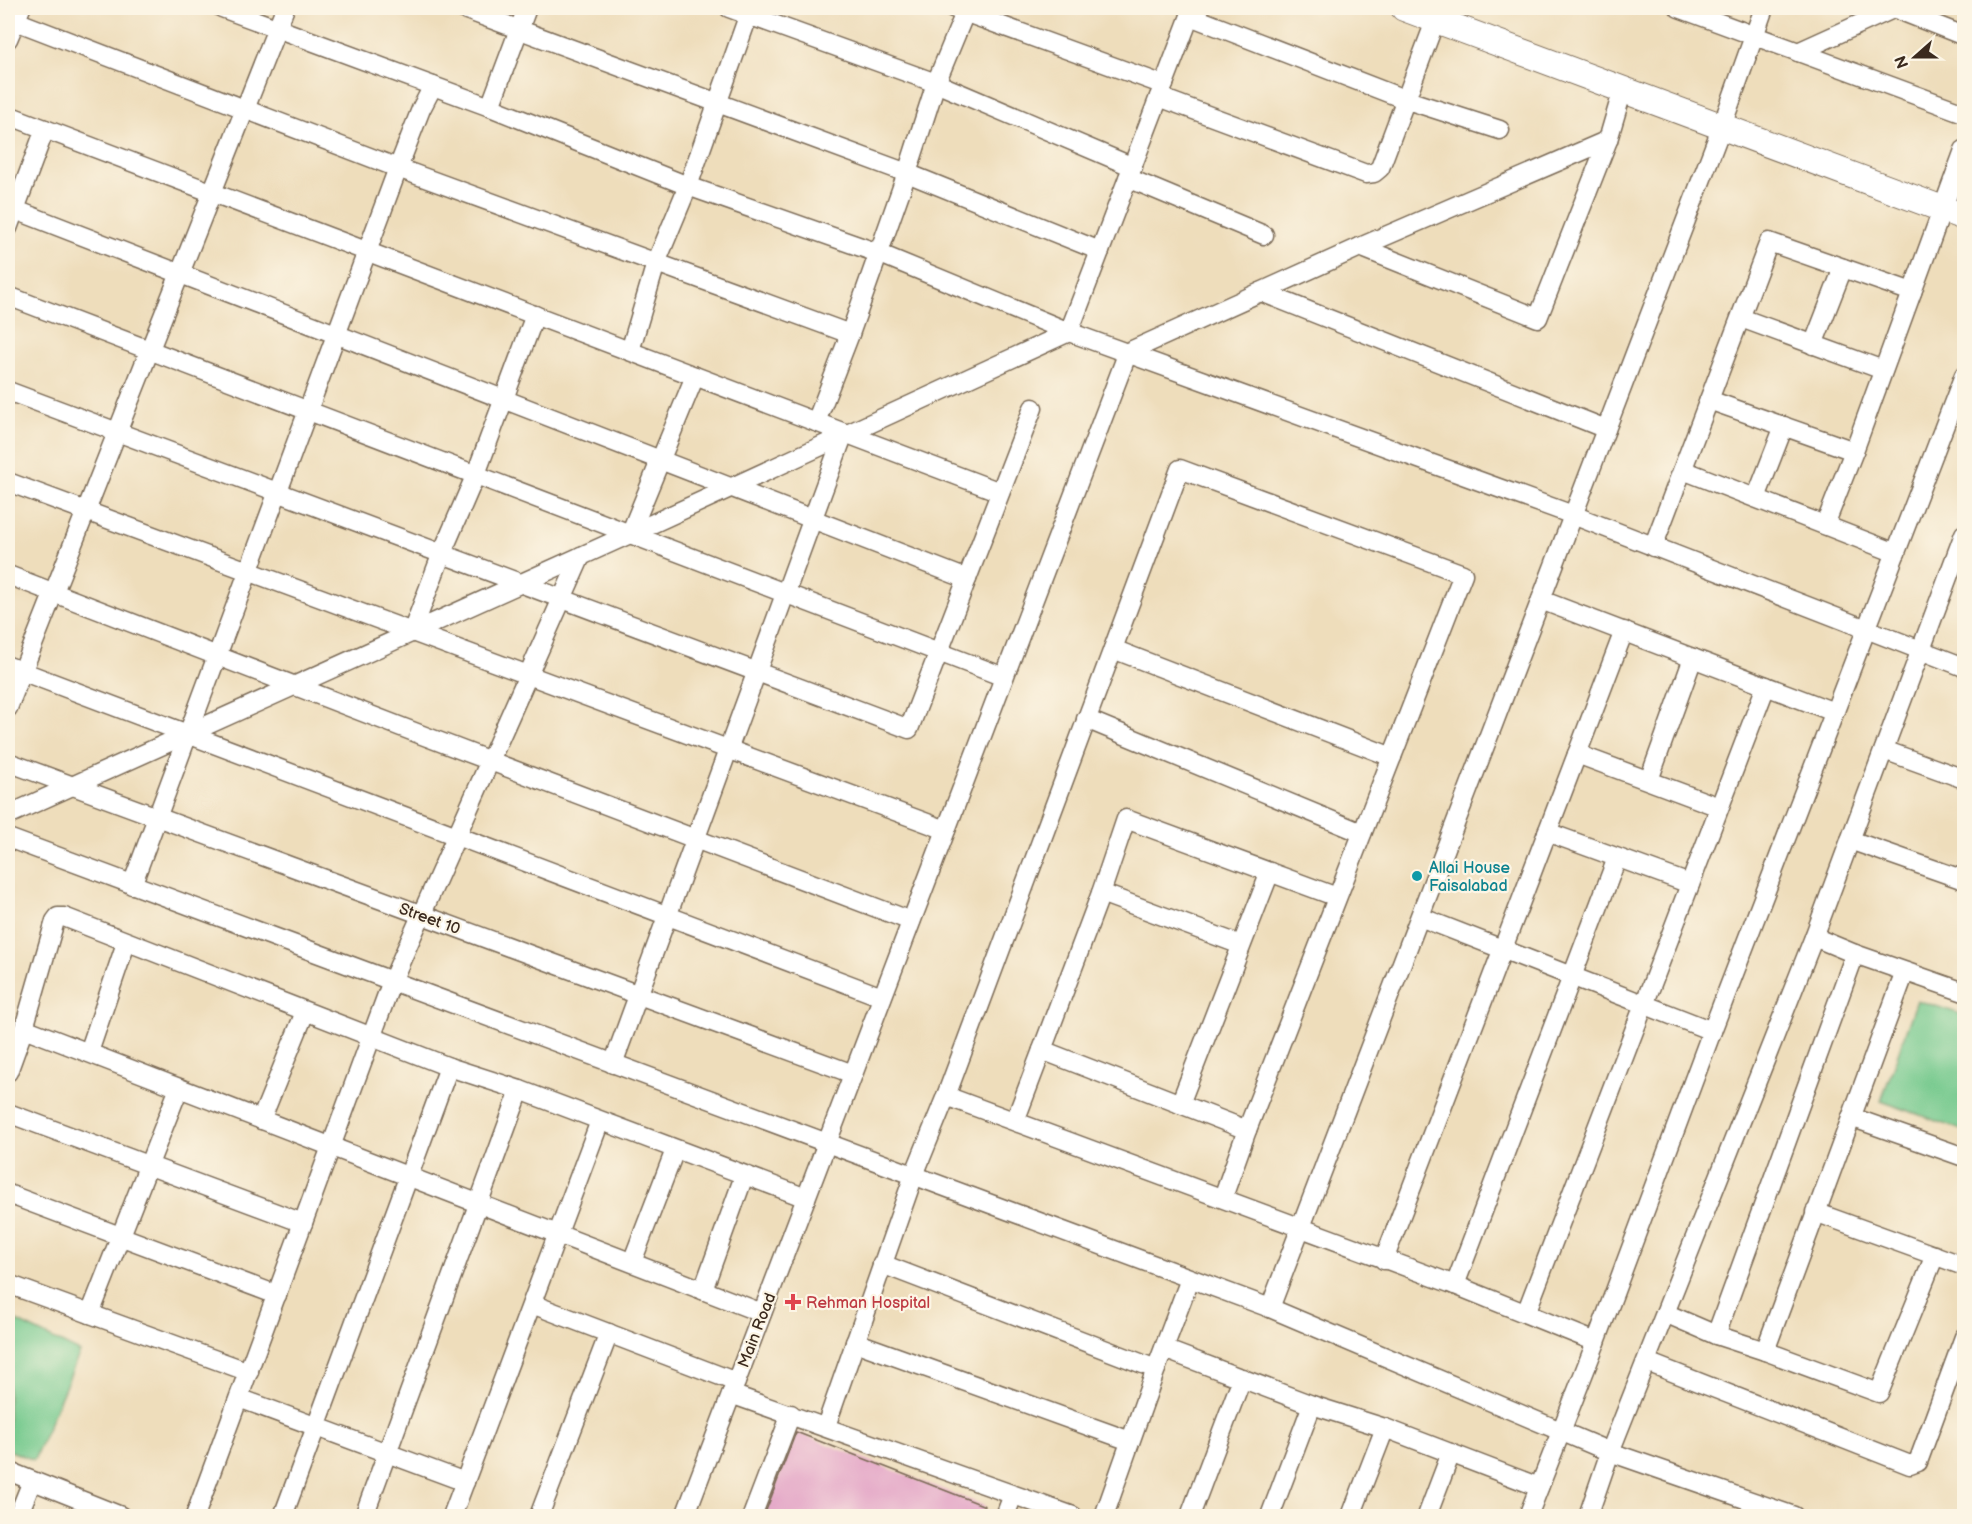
<svg xmlns="http://www.w3.org/2000/svg" width="1972" height="1524" font-family="'Balsamiq Sans',sans-serif">
<style>
.green{fill:#74c98d;stroke:#587a56;stroke-width:1.5}
.building{fill:#e2a0c5}
.lines{fill:none;stroke-linecap:round;stroke-linejoin:round}
.street-casing{stroke:#7a6955;stroke-width:21}
.secondary-casing{stroke:#7a6955;stroke-width:28}
.street{stroke:#fff;stroke-width:18}
.secondary{stroke:#fff;stroke-width:26}
.culture-dot{fill:#0f9aa8;stroke:#fcf5e5;stroke-width:2}
.health-dot{fill:#e0444e;stroke:#fcf5e5;stroke-width:2}
.labels{text-anchor:middle;stroke-width:4.5;stroke-linejoin:round;paint-order:stroke}
.culture-label{font-size:16px;fill:#0d838f;stroke:#fcf5e5;text-anchor:start}
.street-label{font-size:16px;fill:#3b2a1e;stroke:#fcf5e5}
.health-label{font-size:16px;fill:#be3a42;stroke:#fcf5e5;text-anchor:start}
</style>
<rect width="100%" height="100%" fill="#fcf5e5"/>
<filter id="ink" filterUnits="userSpaceOnUse"><feTurbulence type="fractalNoise" baseFrequency=".0167" numOctaves="2"/><feDisplacementMap in="SourceGraphic" scale="12" xChannelSelector="R" yChannelSelector="G"/><feConvolveMatrix kernelMatrix="1 2 1 2 8 2 1 2 1" color-interpolation-filters="sRGB"/></filter>
<filter id="wash" filterUnits="userSpaceOnUse"><feTurbulence type="fractalNoise" baseFrequency=".008" numOctaves="4" result="noise"/><feDisplacementMap in="SourceGraphic" scale="24" xChannelSelector="R" yChannelSelector="G"/><feGaussianBlur stdDeviation="1.35" result="paint"/><feColorMatrix in="noise" values="0 0 0 0 0 0 0 0 0 0 0 0 0 0 0 0 0 1.4 0 .05"/><feComposite in="paint" operator="in"/></filter>
<g filter="url(#wash)">
<rect width="100%" height="100%" fill="#edb"/>
<g class="green">
<polygon points="1917,1000 1964,1015 1964,1131 1881,1101"/>
<polygon points="8,1317 80,1352 34,1460 8,1450"/>
</g>
<g id="blocks">
<polygon class="building" points="796,1432 985,1506 982,1516 764,1516"/>
</g>
</g>
<g filter="url(#ink)">
<use href="#blocks" fill-opacity="0" stroke="#7a6955" stroke-width="1.5"/>
<g class="lines">
<defs>
<g id="street">
<polyline points="222,8 490,107 688,186 878,253 1069,332 1573,515 1964,667"/>
<polyline points="461,8 907,173 1100,251"/>
<polyline points="729,8 936,83 1133,167"/>
<polyline points="953,8 1164,85"/>
<polyline points="1679,8 1964,113"/>
<polyline points="1893,8 1964,36"/>
<polyline points="1190,16 1404,99 1500,130"/>
<polyline points="8,18 398,168 850,334"/>
<polyline points="8,39 21,8"/>
<polyline points="1798,52 1895,8"/>
<polyline points="1159,97 1366,174 1374,173 1380,168 1440,8"/>
<polyline points="490,107 527,8"/>
<polyline points="8,115 1000,492"/>
<polyline points="1128,178 1264,235"/>
<polyline points="8,207 967,579"/>
<polyline points="8,228 45,129"/>
<polyline points="1360,247 1538,318 1608,140"/>
<polyline points="1261,292 1606,429"/>
<polyline points="8,296 1004,677"/>
<polyline points="1741,318 1883,370"/>
<polyline points="1813,345 1843,268"/>
<polyline points="630,351 656,263 688,186 751,8"/>
<polyline points="8,391 909,729 1033,408"/>
<polyline points="1709,400 1854,451"/>
<polyline points="816,422 850,334 907,173 936,83 967,8"/>
<polyline points="1683,470 1896,553"/>
<polyline points="8,482 946,830"/>
<polyline points="1756,498 1784,426"/>
<polyline points="1825,525 1854,451 1964,150"/>
<polyline points="630,534 695,376"/>
<polyline points="1653,547 1769,242 1912,292"/>
<polyline points="8,575 422,735 911,921"/>
<polyline points="1541,600 1834,712"/>
<polyline points="412,632 442,553 476,474 535,315"/>
<polyline points="1113,649 1392,757"/>
<polyline points="8,666 882,997"/>
<polyline points="8,708 285,8"/>
<polyline points="1086,719 1362,833"/>
<polyline points="1884,750 1964,779"/>
<polyline points="1577,754 1719,807"/>
<polyline points="8,762 853,1074"/>
<polyline points="1649,780 1693,658"/>
<polyline points="8,815 630,534 1069,332 1193,8"/>
<polyline points="1547,832 1690,884"/>
<polyline points="8,838 1270,1308 1610,1452 1794,1516"/>
<polyline points="1850,840 1964,880"/>
<polyline points="132,885 398,168 421,109 433,86"/>
<polyline points="1101,893 1241,945"/>
<polyline points="1420,917 1712,1031"/>
<polyline points="1814,937 1855,954 1964,992"/>
<polyline points="1905,972 1765,1351 1879,1393 1935,1255"/>
<polyline points="24,1028 762,1313"/>
<polyline points="89,1052 126,943"/>
<polyline points="613,1064 843,436"/>
<polyline points="8,1072 24,1028 55,921 58,917 64,917 449,1067 520,1090 806,1198"/>
<polyline points="946,1096 1455,1285 1596,1342"/>
<polyline points="1180,1104 1270,872"/>
<polyline points="8,1113 303,1223"/>
<polyline points="1851,1117 1964,1157"/>
<polyline points="261,1120 305,1012"/>
<polyline points="1015,1121 1042,1050"/>
<polyline points="1247,1130 1042,1050 1101,893 1126,819 1337,897"/>
<polyline points="8,1194 277,1295"/>
<polyline points="1815,1212 1964,1266"/>
<polyline points="1384,1260 1624,631"/>
<polyline points="632,1262 675,1150"/>
<polyline points="882,1264 1156,1369"/>
<polyline points="8,1284 249,1372"/>
<polyline points="1455,1285 1617,858"/>
<polyline points="703,1290 744,1176"/>
<polyline points="532,1304 736,1382"/>
<polyline points="1270,1308 1722,126 1764,8"/>
<polyline points="1526,1313 1766,686"/>
<polyline points="1665,1313 1716,1335 1765,1351"/>
<polyline points="90,1314 179,1088"/>
<polyline points="1716,1335 1855,954"/>
<polyline points="855,1342 1130,1441"/>
<polyline points="1164,1349 1312,1405 1385,1428 1539,1487"/>
<polyline points="1647,1362 1910,1465 1918,1462 1964,1337"/>
<polyline points="731,1394 1073,1516"/>
<polyline points="239,1398 465,1482"/>
<polyline points="826,1426 914,1175 946,1096 1180,469 1463,574 1247,1130 1223,1197"/>
<polyline points="8,1471 121,1516"/>
<polyline points="18,1516 32,1481"/>
<polyline points="195,1516 392,981 581,556"/>
<polyline points="283,1516 449,1067"/>
<polyline points="364,1516 520,1090"/>
<polyline points="452,1516 600,1121"/>
<polyline points="539,1516 609,1333"/>
<polyline points="685,1516 1128,352 1360,247 1608,140 1623,89"/>
<polyline points="752,1516 791,1414"/>
<polyline points="1005,1516 1013,1495"/>
<polyline points="1104,1516 1156,1369 1190,1279"/>
<polyline points="1190,1516 1242,1378"/>
<polyline points="1270,1516 1312,1405"/>
<polyline points="1351,1516 1385,1428"/>
<polyline points="1427,1516 1451,1453"/>
<polyline points="1528,1516 1596,1342 1712,1031 1964,375"/>
<polyline points="1588,1516 1610,1452 1814,937 1964,534"/>
</g>
<polyline id="secondary" points="1404,8 1964,217"/>
</defs>
<use href="#street" class="street-casing"/>
<use href="#secondary" class="secondary-casing"/>
<use href="#street" class="street"/>
<use href="#secondary" class="secondary"/>
</g>
</g>
<circle class="culture-dot" cx="1417" cy="876" r="6"/>
<path class="health-dot" d="M790 1293h6v6h6v6h-6v6h-6v-6h-6v-6h6z"/>
<g class="labels">
<g class="culture-label">
<text x="1429" y="873">Allai House<tspan x="1429" dy="18">Faisalabad</tspan></text>
</g>
<g class="street-label">
<text transform="translate(430 918) rotate(20)" y="6">Street 10</text>
<text transform="translate(756 1330) rotate(-69)" y="6">Main Road</text>
</g>
<g class="health-label">
<text x="806" y="1308">Rehman Hospital</text>
</g>
</g>
<rect width="1972" height="1524" fill="none" stroke="#fcf5e5" stroke-width="30"/>
<g transform="translate(1915 57) rotate(249)" stroke="#fcf5e5" stroke-width="4.5" paint-order="stroke">
<path d="M0-4.5L10 22L0 15L-10 22Z" fill="#3b2a1e"/>
<text y="-9" font-size="16" font-weight="bold" text-anchor="middle" fill="#3b2a1e">N</text>
</g>
</svg>
